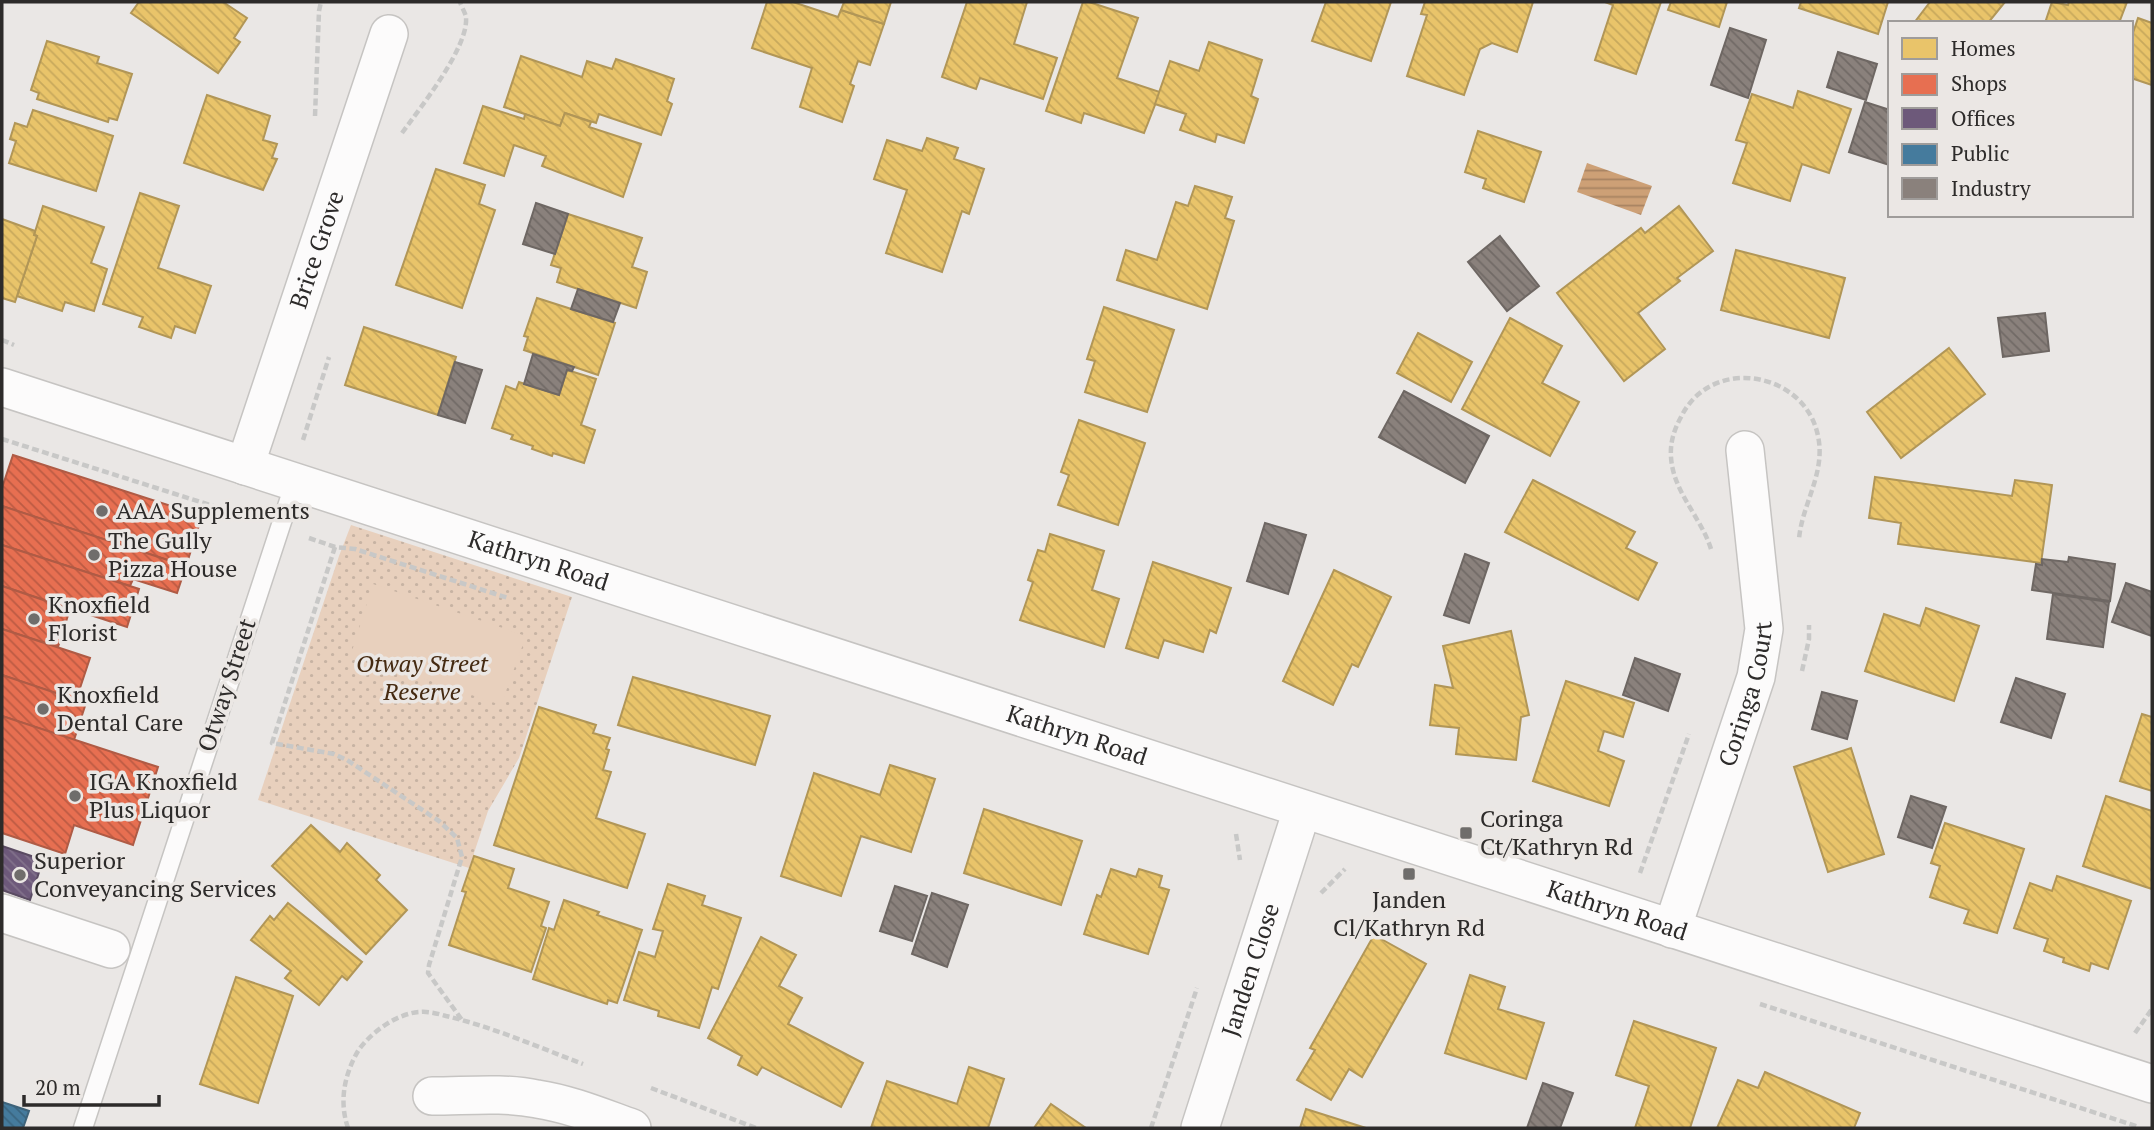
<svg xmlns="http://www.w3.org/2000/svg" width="2154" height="1130" font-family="'PT Serif',serif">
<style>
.park{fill:url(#park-dots)}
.pitch{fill:#e8d0bd}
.water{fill:url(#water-rules)}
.homes{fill:url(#homes-back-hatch);stroke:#b19657;stroke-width:2}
.shops{fill:url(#shops-back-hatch);stroke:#af5b45;stroke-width:2}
.offices{fill:url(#offices-back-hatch);stroke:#5a4b62;stroke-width:2}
.public{fill:url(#public-back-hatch);stroke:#3e637a;stroke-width:2}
.industry{fill:url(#industry-back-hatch);stroke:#6e6763;stroke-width:2}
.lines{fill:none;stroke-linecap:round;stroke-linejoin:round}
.lane-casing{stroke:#c6c4c2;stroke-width:21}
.street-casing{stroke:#c6c4c2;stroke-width:40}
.path{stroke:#c8c8c7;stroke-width:4.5;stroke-dasharray:7 3.5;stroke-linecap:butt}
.lane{stroke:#fcfbfb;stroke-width:18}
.street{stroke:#fcfbfb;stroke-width:37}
.poi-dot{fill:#6f6d6b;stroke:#ebe7e4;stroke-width:2.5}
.labels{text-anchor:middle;stroke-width:7;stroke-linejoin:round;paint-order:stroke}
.street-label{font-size:24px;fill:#2d2b2a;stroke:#ebe7e4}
.poi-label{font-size:24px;fill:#2d2b2a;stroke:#ebe7e4;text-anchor:start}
.park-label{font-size:24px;font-style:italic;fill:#452a11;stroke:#ebe7e4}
</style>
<defs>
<pattern id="park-dots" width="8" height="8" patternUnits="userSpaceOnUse" patternTransform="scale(1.75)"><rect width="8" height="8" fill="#e8d0bd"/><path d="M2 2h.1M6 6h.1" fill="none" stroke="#c7b3a3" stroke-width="1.8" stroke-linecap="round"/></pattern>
<pattern id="water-rules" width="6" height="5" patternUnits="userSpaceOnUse" patternTransform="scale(1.75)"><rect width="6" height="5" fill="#cda076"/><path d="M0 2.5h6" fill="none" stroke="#a78361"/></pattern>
<pattern id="homes-back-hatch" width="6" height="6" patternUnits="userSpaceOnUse" patternTransform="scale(1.75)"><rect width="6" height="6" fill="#e9c46a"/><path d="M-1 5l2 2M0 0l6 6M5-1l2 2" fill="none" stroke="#c8a95c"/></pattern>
<pattern id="shops-back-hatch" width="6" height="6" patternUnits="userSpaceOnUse" patternTransform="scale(1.75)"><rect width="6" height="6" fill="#e76f51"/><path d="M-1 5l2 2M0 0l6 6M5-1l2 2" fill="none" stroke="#bc5b43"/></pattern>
<pattern id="offices-back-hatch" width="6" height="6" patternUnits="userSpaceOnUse" patternTransform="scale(1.75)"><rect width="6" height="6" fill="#6d597a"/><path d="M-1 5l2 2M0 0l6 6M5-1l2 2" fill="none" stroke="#82728b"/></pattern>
<pattern id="public-back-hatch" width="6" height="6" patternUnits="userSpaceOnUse" patternTransform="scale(1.75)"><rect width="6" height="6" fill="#457b9d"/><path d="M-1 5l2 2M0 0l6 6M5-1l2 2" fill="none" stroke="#3a6580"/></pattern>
<pattern id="industry-back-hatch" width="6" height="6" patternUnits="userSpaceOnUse" patternTransform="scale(1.75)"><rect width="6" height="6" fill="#8a817c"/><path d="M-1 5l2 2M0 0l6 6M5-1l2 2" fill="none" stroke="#716a66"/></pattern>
</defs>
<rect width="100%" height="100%" fill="#eae7e5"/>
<polygon class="park" points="351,525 572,597 519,758 488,811 469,868 258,800 339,556"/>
<polygon class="pitch" points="373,584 526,636 501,705 351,654"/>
<polygon class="water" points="1587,163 1652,186 1641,215 1577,192"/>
<g class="homes">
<polygon points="139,2 223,2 247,18 234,38 240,42 218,73 131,13"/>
<polygon points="767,2 793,2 838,17 841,10 884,24 870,65 858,61 850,84 854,86 842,122 800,107 812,68 752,48"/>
<polygon points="844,2 891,2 884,24 841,10"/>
<polygon points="967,2 1027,2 1014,44 1057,58 1043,99 980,78 976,89 942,77"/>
<polygon points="1083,2 1089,2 1138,18 1117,78 1160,92 1144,133 1084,113 1081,123 1046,111"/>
<polygon points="1326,2 1391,2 1371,61 1312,41"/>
<polygon points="1425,2 1533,2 1517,52 1492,43 1480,49 1464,95 1407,76 1427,15 1421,14"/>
<polygon points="1605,2 1661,2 1636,74 1595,60 1613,5"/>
<polygon points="1671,2 1727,2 1719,27 1668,10"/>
<polygon points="1801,2 1888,2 1878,34 1799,8"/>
<polygon points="1930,2 2005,2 1988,23 1914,23"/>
<polygon points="2052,2 2068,5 2069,2 2127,2 2119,23 2045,23"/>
<polygon points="2138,18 2152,23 2152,85 2131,78 2131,39"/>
<polygon points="47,41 99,57 97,63 132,74 117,120 109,118 108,122 37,99 39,93 31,90"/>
<polygon points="1209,42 1262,60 1251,96 1258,99 1244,143 1217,134 1215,142 1180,130 1186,114 1155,104 1170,61 1199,71"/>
<polygon points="521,56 582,77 587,61 612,69 616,59 674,79 667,101 672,104 661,135 599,114 596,123 565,113 560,126 504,107"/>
<polygon points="1798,91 1851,109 1829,173 1802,164 1790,201 1733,183 1747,143 1736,140 1752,94 1793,108"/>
<polygon points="207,95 270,116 263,140 277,144 272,158 277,159 263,190 184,163"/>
<polygon points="483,106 524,119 525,114 560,126 565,113 591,122 589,127 641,144 623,197 542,166 546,156 514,145 504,176 464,163"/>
<polygon points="33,110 113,136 96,191 9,163 16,141 10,139 15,123 27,127"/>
<polygon points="1478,131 1541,152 1524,202 1483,188 1486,179 1465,172"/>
<polygon points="927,138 958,148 954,159 984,169 969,214 962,211 942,272 886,253 907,190 874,179 887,140 922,151"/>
<polygon points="436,169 485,185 479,204 495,210 462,308 396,285"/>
<polygon points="1195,186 1232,197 1225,218 1234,221 1207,309 1117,280 1126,250 1157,260 1176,202 1188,206"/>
<polygon points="140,193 179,206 158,268 211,286 195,333 175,326 171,338 139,327 143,317 103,304"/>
<polygon points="43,206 104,227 91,263 107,269 94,311 65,302 62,311 17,296 37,236 34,235"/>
<polygon points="1679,206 1713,251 1677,278 1680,281 1638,313 1665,349 1624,381 1557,293 1641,228 1645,233"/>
<polygon points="568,214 642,238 632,267 647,272 636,308 557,282 561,268 551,265"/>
<polygon points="2,219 35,231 34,235 37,236 15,302 2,298"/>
<polygon points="1736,250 1845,278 1829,338 1721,310"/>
<polygon points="537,298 615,323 598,375 524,350 528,337 524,336"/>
<polygon points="1104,307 1174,330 1147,412 1085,392 1095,361 1087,359"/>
<polygon points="1510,318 1562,346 1542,383 1579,402 1550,456 1462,409"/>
<polygon points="364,327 456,357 438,415 345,385"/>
<polygon points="1418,333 1472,362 1451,402 1397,373"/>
<polygon points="1949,348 1985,394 1901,458 1867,412"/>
<polygon points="567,370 596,379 581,425 595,430 584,463 553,453 552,456 532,449 533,446 511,439 513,435 492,428 506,386 516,390 519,382 559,395"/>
<polygon points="1079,420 1145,443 1118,525 1058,505 1069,475 1061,472"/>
<polygon points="1875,477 2012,496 2015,480 2052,485 2041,563 1898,544 1901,523 1869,518"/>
<polygon points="1533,480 1635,532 1626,548 1657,563 1638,600 1505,532"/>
<polygon points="1050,534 1104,551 1092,590 1119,599 1104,647 1020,620 1033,582 1028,580 1038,550 1045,552"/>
<polygon points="1153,562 1231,588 1216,633 1210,630 1203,652 1164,640 1158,658 1126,648"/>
<polygon points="1334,570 1391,597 1358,667 1352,664 1333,705 1283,681"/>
<polygon points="1926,608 1979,626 1954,701 1865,671 1884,614 1920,626"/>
<polygon points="1511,631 1529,715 1521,717 1516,760 1456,754 1459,728 1430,725 1435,685 1453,688 1443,646"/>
<polygon points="633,677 770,716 755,765 618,725"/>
<polygon points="1566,681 1634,703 1623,737 1604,731 1598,751 1624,761 1609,806 1533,781"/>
<polygon points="539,707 596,725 593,733 610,738 606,749 609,750 603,770 611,772 596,818 645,834 627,888 494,845"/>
<polygon points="2142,714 2152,717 2152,791 2120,781"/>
<polygon points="1851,748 1884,854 1828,872 1794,767"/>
<polygon points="890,765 935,779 911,852 861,836 841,896 781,876 814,773 880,795"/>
<polygon points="2106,796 2152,811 2152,889 2083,866"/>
<polygon points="984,809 1082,841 1061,905 964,873"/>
<polygon points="1945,823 2024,849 1997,933 1964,923 1969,910 1930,897 1940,866 1931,863"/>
<polygon points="311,825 340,852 347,843 380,875 376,880 407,910 366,954 272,866"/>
<polygon points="474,856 514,869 508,888 549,902 541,926 546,928 531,972 449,945 466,892 462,891"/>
<polygon points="1111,869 1136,877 1139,869 1162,876 1159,887 1169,890 1148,954 1084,934 1097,895 1101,897"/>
<polygon points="2057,876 2131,901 2108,969 2091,963 2089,971 2063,962 2064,958 2044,951 2048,939 2014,928 2030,883 2052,891"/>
<polygon points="668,884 705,896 702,905 741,918 718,989 712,987 699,1028 658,1016 659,1011 624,1000 639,952 655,957 663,931 653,929"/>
<polygon points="564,900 599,912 597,915 642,930 617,1003 608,1000 607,1004 533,979 549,928 554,930"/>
<polygon points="288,903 362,962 347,980 342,976 319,1005 285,978 291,971 251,940 270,916 274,920"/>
<polygon points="1374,935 1426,964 1362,1077 1349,1069 1331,1100 1297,1080 1315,1050 1310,1048"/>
<polygon points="761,937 796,955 779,986 802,998 788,1024 863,1063 841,1107 762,1067 757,1075 738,1065 742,1056 708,1038"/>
<polygon points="1470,975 1505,987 1498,1009 1544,1023 1526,1079 1445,1053"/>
<polygon points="236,977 293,996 258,1103 200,1084"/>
<polygon points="1634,1021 1716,1048 1690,1128 1635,1128 1649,1086 1616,1075"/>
<polygon points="969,1067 1004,1079 988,1128 871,1128 887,1081 957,1104"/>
<polygon points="1765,1072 1860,1113 1854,1128 1717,1128 1738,1080 1758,1088"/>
<polygon points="1051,1104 1086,1128 1034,1128"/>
<polygon points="1306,1109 1366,1128 1300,1128"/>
</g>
<g class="shops">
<polygon points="13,455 202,516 186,566 2,506 2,488"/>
<polygon points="2,506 186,566 177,593 133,579 130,586 2,545"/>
<polygon points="2,545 139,589 127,627 2,586"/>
<polygon points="2,586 70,609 58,647 2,629"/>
<polygon points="2,629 90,658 76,700 2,675"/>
<polygon points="2,675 86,703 74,740 2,716"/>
<polygon points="2,716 158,767 133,845 74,825 65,854 2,833"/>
</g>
<polygon class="offices" points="2,846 43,860 30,900 2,890"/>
<polygon class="public" points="2,1102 29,1111 23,1128 2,1128"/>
<g class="industry">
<polygon points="1730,28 1766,40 1748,98 1711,85"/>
<polygon points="1838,52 1877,64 1866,100 1827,87"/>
<polygon points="1865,102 1890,110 1889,165 1849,152"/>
<polygon points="536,203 568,214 555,254 523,244"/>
<polygon points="1500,236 1539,286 1507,311 1468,262"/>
<polygon points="578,289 620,303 613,322 571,309"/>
<polygon points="2045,313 2049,351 2003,357 1998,318"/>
<polygon points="533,354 574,367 572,371 567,370 559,395 524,384"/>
<polygon points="455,362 482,370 465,423 438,415"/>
<polygon points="1404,391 1489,436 1465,483 1379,437"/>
<polygon points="1265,523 1306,535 1288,594 1247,581"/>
<polygon points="1465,554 1489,563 1469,623 1444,615"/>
<polygon points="2069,557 2115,564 2110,601 2032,590 2036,564 2042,565 2042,559 2068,562"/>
<polygon points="2126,583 2152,592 2152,636 2112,622"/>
<polygon points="2053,594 2109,602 2103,647 2047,639"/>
<polygon points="1635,658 1680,674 1668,711 1623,695"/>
<polygon points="2016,678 2065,694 2051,738 2001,722"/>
<polygon points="1822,692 1857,701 1847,739 1812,729"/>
<polygon points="1911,796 1946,807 1932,848 1898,837"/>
<polygon points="895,886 927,896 912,941 880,931"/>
<polygon points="932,893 968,905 947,967 912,954"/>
<polygon points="1543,1083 1573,1093 1560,1128 1527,1128"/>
</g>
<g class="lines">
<defs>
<polyline id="lane" points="83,1128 295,482"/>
<g id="street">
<path id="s1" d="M2,387L2152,1084"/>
<path id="s2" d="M245,466L389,34"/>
<polyline points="2,913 111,949"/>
<path id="s3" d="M1672,929L1756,677L1764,629L1745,450"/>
<path d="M432,1096C467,1096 503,1092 537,1099C570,1104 601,1117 632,1128"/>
<path id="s4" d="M1200,1128L1302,810"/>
</g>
</defs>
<use href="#lane" class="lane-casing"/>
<use href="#street" class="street-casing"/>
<g class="path">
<polyline points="315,116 319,11 321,2"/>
<path d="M402,133C420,108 469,47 466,17C465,12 461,6 460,2"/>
<polyline points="2,340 14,345"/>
<polyline points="2,439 251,518"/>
<polyline points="303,440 329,357"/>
<polyline points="309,538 335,547 355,549 508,598"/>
<polyline points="335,547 272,743 334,754 347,760 439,821 457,838 462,857 429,965 428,973 462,1020"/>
<path d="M1711,549C1701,517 1673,492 1671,457C1670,442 1674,430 1681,417C1711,355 1805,371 1818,436C1826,473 1802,504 1799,539"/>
<polyline points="1802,671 1809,639 1809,625"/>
<polyline points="1236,834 1240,860"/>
<polyline points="1640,873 1689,734"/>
<polyline points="1321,893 1345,869"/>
<polyline points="1760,1004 2139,1127"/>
<polyline points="2135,1033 2152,1009"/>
<polyline points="651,1088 756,1128"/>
<path d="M348,1128C339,1102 344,1075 358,1051C370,1033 397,1013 420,1012C428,1011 439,1014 446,1016C493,1027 538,1047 583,1064"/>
<polyline points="1151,1128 1197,988"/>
</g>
<use href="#lane" class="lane"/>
<use href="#street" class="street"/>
</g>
<g class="poi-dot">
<circle cx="102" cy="511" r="7"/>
<circle cx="94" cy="555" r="7"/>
<circle cx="34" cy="619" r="7"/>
<circle cx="43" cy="709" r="7"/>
<circle cx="75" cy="796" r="7"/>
<rect x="1459" y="826" width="14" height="14" rx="3.5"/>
<rect x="1402" y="867" width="14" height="14" rx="3.5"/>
<circle cx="20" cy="875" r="7"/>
</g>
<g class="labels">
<g class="street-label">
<text dy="8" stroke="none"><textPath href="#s2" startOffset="228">Brice Grove</textPath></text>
<text dy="8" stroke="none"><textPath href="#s1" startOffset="564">Kathryn Road</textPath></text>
<text transform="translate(227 685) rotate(-72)" y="8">Otway Street</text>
<text dy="8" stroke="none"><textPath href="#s3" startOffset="247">Coringa Court</textPath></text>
<text dy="8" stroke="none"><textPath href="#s1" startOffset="1130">Kathryn Road</textPath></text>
<text dy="8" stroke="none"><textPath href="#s1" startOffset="1698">Kathryn Road</textPath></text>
<text dy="8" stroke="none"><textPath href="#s4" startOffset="166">Janden Close</textPath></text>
</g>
<g class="poi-label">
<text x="116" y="519">AAA Supplements</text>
<text x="108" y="549">The Gully<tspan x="108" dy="28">Pizza House</tspan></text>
<text x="48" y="613">Knoxfield<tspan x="48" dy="28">Florist</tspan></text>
<text x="57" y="703">Knoxfield<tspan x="57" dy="28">Dental Care</tspan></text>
<text x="89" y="790">IGA Knoxfield<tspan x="89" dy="28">Plus Liquor</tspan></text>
<text x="1480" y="827">Coringa<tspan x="1480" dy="28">Ct/Kathryn Rd</tspan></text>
<text x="34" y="869">Superior<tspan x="34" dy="28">Conveyancing Services</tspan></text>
<text x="1409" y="908" text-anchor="middle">Janden<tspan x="1409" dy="28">Cl/Kathryn Rd</tspan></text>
</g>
<g class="park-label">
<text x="422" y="672">Otway Street<tspan x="422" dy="28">Reserve</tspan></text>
</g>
</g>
<rect width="2154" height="1130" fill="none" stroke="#2d2b2a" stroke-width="7"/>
<rect x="1888" y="21" width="245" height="196" fill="#ebe7e4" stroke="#9f9c9a" stroke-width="2"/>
<rect x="1902" y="38" width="35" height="21" fill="#e9c46a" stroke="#9f9c9a" stroke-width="2"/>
<text x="1951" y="56" font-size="21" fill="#2d2b2a">Homes</text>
<rect x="1902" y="74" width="35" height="21" fill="#e76f51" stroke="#9f9c9a" stroke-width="2"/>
<text x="1951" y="91" font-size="21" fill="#2d2b2a">Shops</text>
<rect x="1902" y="108" width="35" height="21" fill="#6d597a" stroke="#9f9c9a" stroke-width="2"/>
<text x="1951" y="126" font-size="21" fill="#2d2b2a">Offices</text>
<rect x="1902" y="144" width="35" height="21" fill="#457b9d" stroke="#9f9c9a" stroke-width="2"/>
<text x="1951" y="161" font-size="21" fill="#2d2b2a">Public</text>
<rect x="1902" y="178" width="35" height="21" fill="#8a817c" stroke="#9f9c9a" stroke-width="2"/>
<text x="1951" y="196" font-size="21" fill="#2d2b2a">Industry</text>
<path d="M24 1095v10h135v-10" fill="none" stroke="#2d2b2a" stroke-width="3.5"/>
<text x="35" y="1095" font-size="21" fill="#2d2b2a" stroke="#ebe7e4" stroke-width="5" paint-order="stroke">20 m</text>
</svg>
